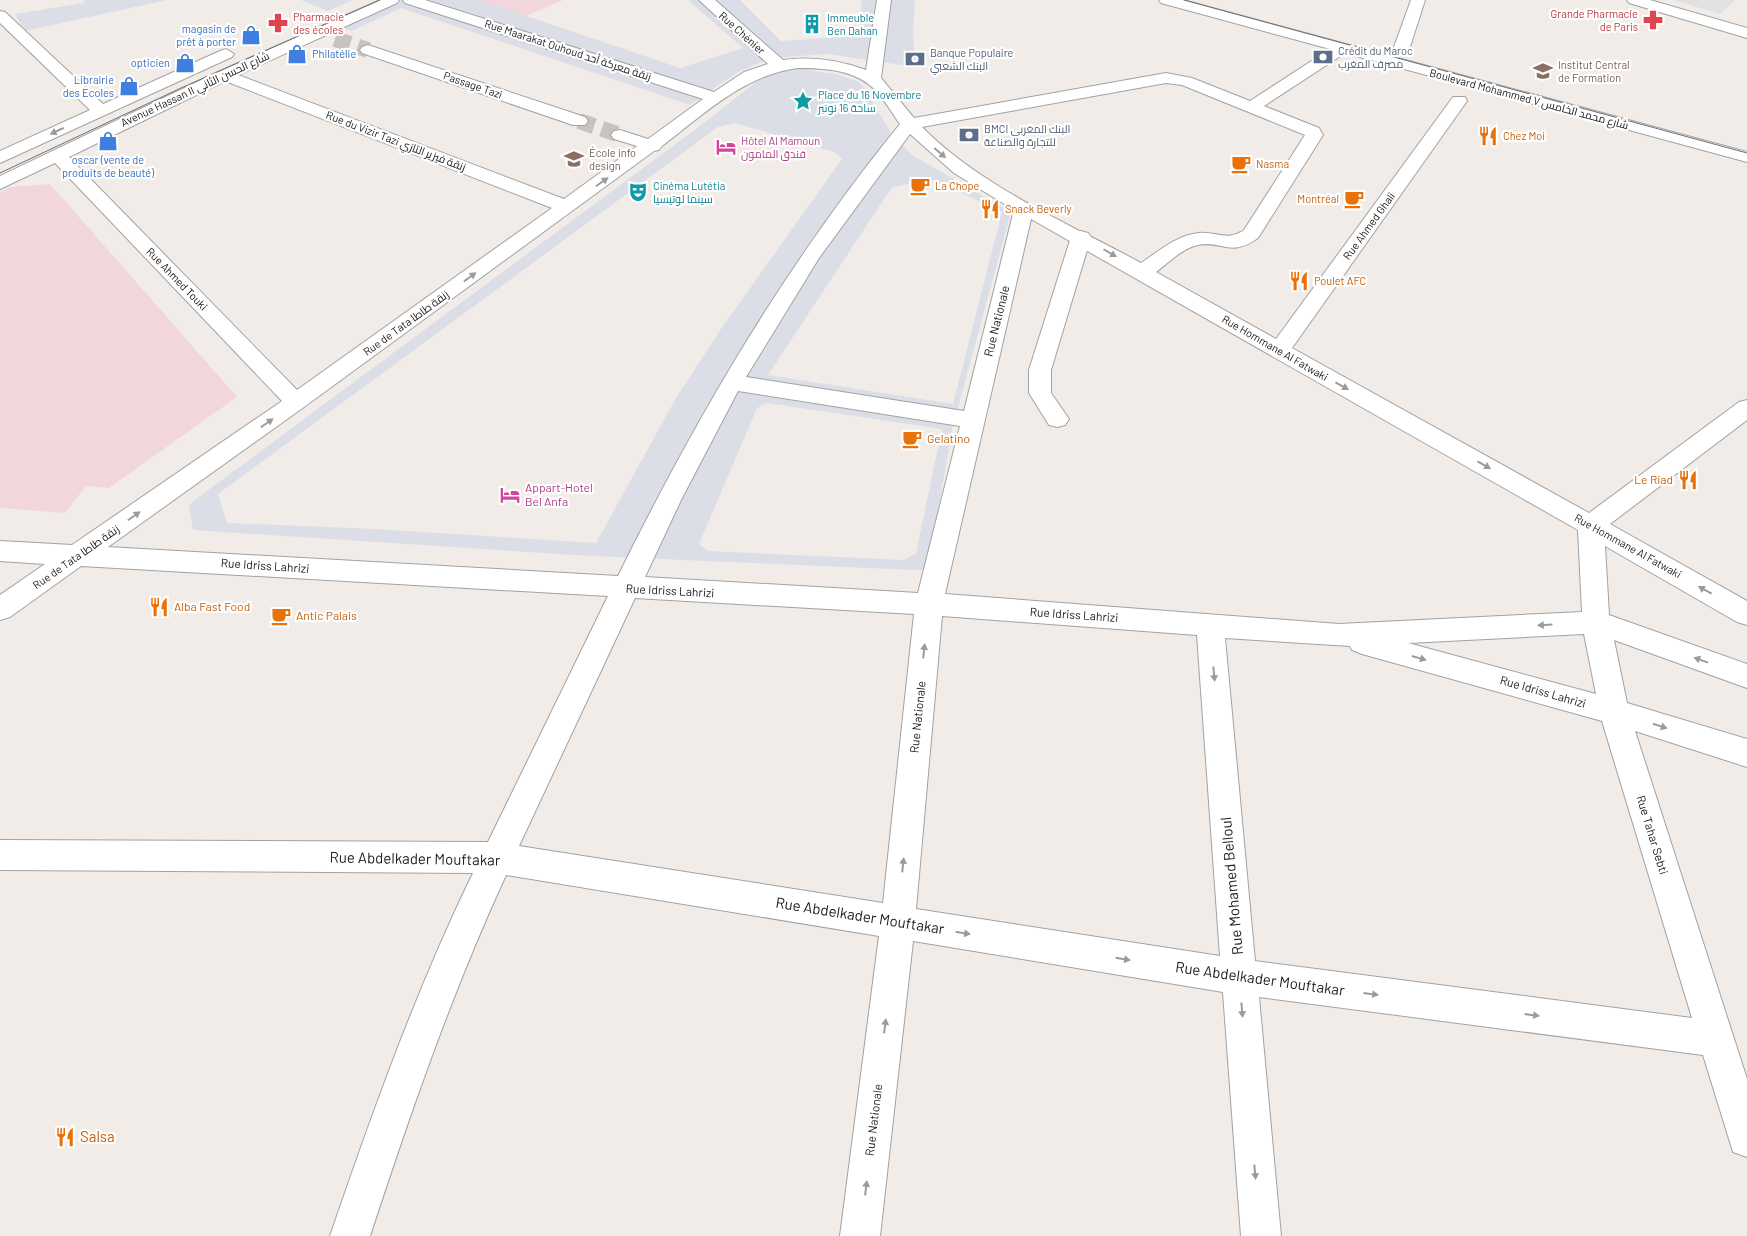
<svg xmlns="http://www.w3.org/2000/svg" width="1747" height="1236" font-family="Barlow,Cairo,sans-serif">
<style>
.commercial{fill:#f1d7db}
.parking{fill:#e1e1e1}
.plaza{fill:#dcdee7;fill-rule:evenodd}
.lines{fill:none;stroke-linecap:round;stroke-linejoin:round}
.street-tunnel{stroke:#c7c3bf;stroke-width:16;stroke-dasharray:16 8;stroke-linecap:butt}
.lane-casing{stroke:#a2a2a2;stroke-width:2}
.street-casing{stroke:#a2a2a2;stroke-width:2}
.lane{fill:#fff;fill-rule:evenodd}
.street{fill:#fff;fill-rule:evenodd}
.tram{stroke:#6f6f6f;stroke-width:1}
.oneway{fill:#9b9b9b}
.labels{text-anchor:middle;stroke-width:4.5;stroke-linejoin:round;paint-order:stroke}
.far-health-label{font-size:11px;fill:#be3a42;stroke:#fff;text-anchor:end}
.far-culture-label{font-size:11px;fill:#0d838f;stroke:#fff;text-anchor:start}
.far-shop-label{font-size:11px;fill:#366cbe;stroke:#fff;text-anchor:end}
.far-street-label{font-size:11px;fill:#212121;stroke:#fff}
.far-service-label{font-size:11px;fill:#4e5e75;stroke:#fff;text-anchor:start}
.far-education-label{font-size:11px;fill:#785e54;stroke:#fff;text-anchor:start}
.far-food-label{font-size:11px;fill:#c56008;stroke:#fff;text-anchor:start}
.far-hotel-label{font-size:11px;fill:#b23c85;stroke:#fff;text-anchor:start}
.street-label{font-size:12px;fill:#212121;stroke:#fff}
.food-label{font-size:12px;fill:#c56008;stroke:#fff;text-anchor:start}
.hotel-label{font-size:12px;fill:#b23c85;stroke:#fff;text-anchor:start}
.near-street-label{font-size:15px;fill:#212121;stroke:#fff}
.near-food-label{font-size:15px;fill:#c56008;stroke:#fff;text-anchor:start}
</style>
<rect width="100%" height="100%" fill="#f1ece7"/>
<g class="commercial">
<polygon points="479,0 563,0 526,16"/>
<polygon points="50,184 237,397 109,488 86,486 65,513 0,508 0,192 10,187"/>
</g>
<polygon class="parking" points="1674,0 1735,0 1720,14"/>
<g class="plaza">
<polygon points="84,0 167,0 25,31 15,14 84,3"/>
<polygon points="301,0 353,0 327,11"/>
<polygon points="400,0 479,0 680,68 743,48 688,0 740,0 781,41 858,36 862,0 915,0 913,33 916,67 827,54 771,58 738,72 690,105 401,8 352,31 337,26"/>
<path d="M798,69L836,74L856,81L862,85L890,131L912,155L1011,212L952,430L929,563L925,567L921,570H915L590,556L193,530L189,506L192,502L704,123L756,82L779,72ZM735,123L834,152L842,159L721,329L676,398L596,543L375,529L227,523L218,494L718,127ZM934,180L1002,212L953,404L768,375L892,187ZM767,403L942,429L916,553L904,560L708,551L699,544L757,408Z"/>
</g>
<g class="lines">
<g class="street-tunnel">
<polyline points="335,39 368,50"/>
<polyline points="579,121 620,135"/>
</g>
<defs>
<polygon id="lane" points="1081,231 1088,233 1091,237 1051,370 1051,393 1069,419 1065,425 1057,427 1049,425 1029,393 1029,370 1071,237 1074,233"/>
<g id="street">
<path d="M380,0H399L397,3L238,75L564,199L637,146L614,139L611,135L614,131L620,130L648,139L703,99L405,3L403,0H425L714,92L744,72L768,64L699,0H715L783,60C812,56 839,60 866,70L877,0H891L881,78L914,118L1166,73L1192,78L1250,101L1330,49L1161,3L1159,0H1183L1747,152V162L1345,53L1264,106L1319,128L1323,135L1258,238C1230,258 1222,240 1198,245C1183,248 1168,263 1156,272L1276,339L1453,97H1465L1467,101L1292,348L1589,513L1739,402L1747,400V420L1610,524L1747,601V625L1737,622L1605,546L1609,615L1747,664V688L1614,640L1627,703L1747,739V767L1635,731L1747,1079V1157L1733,1152L1703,1055L1259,997L1281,1236H1241L1223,992L913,941L880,1236H840L879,936L506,875C452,992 410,1114 370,1236H330C372,1114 416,990 473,873L0,870V840L488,842L608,596L81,566L10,617L0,620V595L45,564L0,561V541L72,545L282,401L55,163L0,189V176L218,72ZM798,68C826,68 858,70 877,92C886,102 892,113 900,124C785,266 699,412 618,576L108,547L304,407L654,151L659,150L662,146C704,114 744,75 798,68ZM225,81L552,208L297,390L69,157ZM1166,83L1182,85L1305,135L1244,230C1226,242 1217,231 1199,233C1177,235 1159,251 1141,263C1068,223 981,187 922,127ZM910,134L954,173L1014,210L964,411L746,377L819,258ZM1031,219L1578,530L1582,612L1339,624L945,594ZM738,391L960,426L918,593L645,577L681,500ZM635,598L914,614L883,903L519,846ZM942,616L1197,635L1220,956L916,909ZM1584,634L1596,694L1408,643ZM1225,638L1350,646L1352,650L1362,654L1602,721L1692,1018L1255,961Z"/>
<polygon points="1411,0 1425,0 1410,47 1402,52 1394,47"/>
<polygon points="1627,0 1650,0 1747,28 1747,38 1629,3"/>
<polygon points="0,11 5,12 103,104 220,51 226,49 234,54 232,57 0,163 0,151 90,110 0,23"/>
<polygon points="368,45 585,117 588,121 585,125 573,125 362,53 360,50 362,47"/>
</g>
</defs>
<use href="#lane" class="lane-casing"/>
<use href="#street" class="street-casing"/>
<use href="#lane" class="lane"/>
<use href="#street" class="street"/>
<g class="tram">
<polyline points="1184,0 1747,153"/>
<polyline points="0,173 181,88 380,0"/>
</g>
</g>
<defs><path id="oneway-solid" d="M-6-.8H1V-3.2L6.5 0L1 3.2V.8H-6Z" transform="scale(1.25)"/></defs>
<g class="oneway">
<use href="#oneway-solid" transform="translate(57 131) rotate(155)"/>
<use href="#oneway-solid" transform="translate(940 153) rotate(41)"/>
<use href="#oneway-solid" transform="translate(602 182) rotate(-35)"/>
<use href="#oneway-solid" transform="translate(1110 253) rotate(30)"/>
<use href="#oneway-solid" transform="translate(470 277) rotate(-36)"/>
<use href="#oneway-solid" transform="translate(1342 386) rotate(29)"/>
<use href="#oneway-solid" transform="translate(267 423) rotate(-35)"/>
<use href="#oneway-solid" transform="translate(1484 465) rotate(29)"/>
<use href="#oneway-solid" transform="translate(134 516) rotate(-35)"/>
<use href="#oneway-solid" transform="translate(1705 590) rotate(-151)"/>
<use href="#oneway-solid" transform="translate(1545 625) rotate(177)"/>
<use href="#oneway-solid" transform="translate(924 651) rotate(-84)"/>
<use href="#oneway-solid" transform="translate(1419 658) rotate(16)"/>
<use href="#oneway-solid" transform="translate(1701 660) rotate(-160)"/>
<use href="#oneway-solid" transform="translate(1214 674) rotate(85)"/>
<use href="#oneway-solid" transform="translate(1660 726) rotate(17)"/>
<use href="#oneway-solid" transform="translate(903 865) rotate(-84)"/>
<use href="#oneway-solid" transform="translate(963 933) rotate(9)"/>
<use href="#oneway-solid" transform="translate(1123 959) rotate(9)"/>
<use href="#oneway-solid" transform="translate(1371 994) rotate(7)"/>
<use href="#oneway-solid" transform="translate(1242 1010) rotate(85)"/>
<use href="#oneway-solid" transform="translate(1532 1015) rotate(7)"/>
<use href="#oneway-solid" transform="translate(885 1026) rotate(-83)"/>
<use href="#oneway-solid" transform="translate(1255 1172) rotate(85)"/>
<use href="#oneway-solid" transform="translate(866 1188) rotate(-83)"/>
</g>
<defs>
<symbol id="pharmacy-bare" viewBox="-9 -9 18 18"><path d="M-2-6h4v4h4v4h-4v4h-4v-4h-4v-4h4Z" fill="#e0444e" stroke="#fff" stroke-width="2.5" paint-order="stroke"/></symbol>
<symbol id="building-bare" viewBox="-9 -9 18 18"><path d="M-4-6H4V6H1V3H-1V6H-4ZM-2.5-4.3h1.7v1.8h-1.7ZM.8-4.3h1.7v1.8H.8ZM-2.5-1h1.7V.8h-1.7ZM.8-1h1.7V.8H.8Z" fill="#0f9aa8" stroke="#fff" stroke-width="2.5" paint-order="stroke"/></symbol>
<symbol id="shop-bare" viewBox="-9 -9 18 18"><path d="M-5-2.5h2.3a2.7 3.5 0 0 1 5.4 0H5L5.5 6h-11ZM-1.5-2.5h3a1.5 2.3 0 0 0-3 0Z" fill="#3f7fe0" stroke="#fff" stroke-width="2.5" paint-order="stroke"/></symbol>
<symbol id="bank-bare" viewBox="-9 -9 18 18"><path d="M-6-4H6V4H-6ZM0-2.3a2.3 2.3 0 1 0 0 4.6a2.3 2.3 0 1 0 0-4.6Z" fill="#5c6f8a" stroke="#fff" stroke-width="2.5" paint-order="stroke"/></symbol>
<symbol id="university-bare" viewBox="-9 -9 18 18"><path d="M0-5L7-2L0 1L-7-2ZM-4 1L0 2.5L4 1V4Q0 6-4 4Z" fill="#8d6e63" stroke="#fff" stroke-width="2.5" paint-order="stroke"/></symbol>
<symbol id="sight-bare" viewBox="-9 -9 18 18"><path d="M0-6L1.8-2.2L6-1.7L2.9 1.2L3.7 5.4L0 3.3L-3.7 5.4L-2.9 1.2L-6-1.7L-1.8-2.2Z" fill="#0f9aa8" stroke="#fff" stroke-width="2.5" paint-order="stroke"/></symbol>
<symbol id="restaurant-bare" viewBox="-9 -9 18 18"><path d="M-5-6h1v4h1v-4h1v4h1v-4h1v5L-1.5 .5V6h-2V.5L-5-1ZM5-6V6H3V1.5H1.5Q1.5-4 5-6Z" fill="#e8710a" stroke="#fff" stroke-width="2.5" paint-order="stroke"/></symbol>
<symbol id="hotel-bare" viewBox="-9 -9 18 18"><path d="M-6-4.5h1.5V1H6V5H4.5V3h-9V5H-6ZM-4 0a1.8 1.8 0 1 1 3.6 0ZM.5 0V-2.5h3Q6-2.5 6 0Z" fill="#d1479c" stroke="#fff" stroke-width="2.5" paint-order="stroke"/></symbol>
<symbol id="school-bare" viewBox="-9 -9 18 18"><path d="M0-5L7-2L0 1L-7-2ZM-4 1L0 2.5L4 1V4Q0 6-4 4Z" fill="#8d6e63" stroke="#fff" stroke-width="2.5" paint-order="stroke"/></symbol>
<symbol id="cafe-bare" viewBox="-9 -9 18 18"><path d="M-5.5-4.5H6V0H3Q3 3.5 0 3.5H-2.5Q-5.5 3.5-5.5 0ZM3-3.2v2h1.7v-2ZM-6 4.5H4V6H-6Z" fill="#e8710a" stroke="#fff" stroke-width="2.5" paint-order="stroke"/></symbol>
<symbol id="theatre-bare" viewBox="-9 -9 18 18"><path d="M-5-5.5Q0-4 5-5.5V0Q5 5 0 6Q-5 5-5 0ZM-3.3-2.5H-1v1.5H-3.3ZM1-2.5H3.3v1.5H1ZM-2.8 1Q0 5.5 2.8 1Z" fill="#0f9aa8" stroke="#fff" stroke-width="2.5" paint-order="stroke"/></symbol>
</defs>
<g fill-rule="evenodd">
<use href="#pharmacy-bare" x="1639" y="6" width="28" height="28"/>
<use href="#pharmacy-bare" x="264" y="9" width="28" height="28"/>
<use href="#building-bare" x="798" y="10" width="28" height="28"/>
<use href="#shop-bare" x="237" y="21" width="28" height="28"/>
<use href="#shop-bare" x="283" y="40" width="28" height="28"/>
<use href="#bank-bare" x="1309" y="43" width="28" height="28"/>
<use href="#bank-bare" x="901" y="45" width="28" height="28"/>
<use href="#shop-bare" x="171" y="49" width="28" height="28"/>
<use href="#university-bare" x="1529" y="57" width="28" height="28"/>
<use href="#shop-bare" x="115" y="72" width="28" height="28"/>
<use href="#sight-bare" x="789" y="87" width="28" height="28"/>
<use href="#bank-bare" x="955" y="121" width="28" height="28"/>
<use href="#restaurant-bare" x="1474" y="122" width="28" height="28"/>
<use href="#shop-bare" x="94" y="127" width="28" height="28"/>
<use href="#hotel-bare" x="712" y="133" width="28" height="28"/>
<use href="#school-bare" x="560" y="145" width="28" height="28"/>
<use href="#cafe-bare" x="1227" y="150" width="28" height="28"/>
<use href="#cafe-bare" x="906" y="172" width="28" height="28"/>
<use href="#theatre-bare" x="624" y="178" width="28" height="28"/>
<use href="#cafe-bare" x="1340" y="185" width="28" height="28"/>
<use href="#restaurant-bare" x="976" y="195" width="28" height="28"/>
<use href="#restaurant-bare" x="1285" y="267" width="28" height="28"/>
<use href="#cafe-bare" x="898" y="425" width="28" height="28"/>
<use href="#restaurant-bare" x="1674" y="466" width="28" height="28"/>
<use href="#hotel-bare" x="496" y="481" width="28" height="28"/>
<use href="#restaurant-bare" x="145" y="593" width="28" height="28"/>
<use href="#cafe-bare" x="267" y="602" width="28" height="28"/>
<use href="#restaurant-bare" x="51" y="1123" width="28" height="28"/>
</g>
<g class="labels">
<g class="far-health-label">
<text x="1638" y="18">Grande Pharmacie<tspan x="1638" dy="13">de Paris</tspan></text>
<text x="293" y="21" text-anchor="start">Pharmacie<tspan x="293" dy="13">des écoles</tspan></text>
</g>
<g class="far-culture-label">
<text x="827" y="22">Immeuble<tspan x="827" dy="13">Ben Dahan</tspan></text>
<text x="818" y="99">Place du 16 Novembre<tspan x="818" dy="13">ساحة 16 نونبر</tspan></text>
<text x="653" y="190">Cinéma Lutétia<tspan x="653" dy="13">سينما لوتيسيا</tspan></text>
</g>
<g class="far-shop-label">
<text x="236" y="33">magasin de<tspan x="236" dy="13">prêt à porter</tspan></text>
<text x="312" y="58" text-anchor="start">Philatélie</text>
<text x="170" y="67">opticien</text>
<text x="114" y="84">Librairie<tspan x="114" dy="13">des Ecoles</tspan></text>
<text x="108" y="164" text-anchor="middle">oscar (vente de<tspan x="108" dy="13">produits de beauté)</tspan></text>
</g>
<g class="far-street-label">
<text transform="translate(742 33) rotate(42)" y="4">Rue Chénier</text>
<text transform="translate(568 50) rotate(18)" y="4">Rue Maarakat Ouhoud زنقة معركة أحد</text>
<text transform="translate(473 85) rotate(19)" y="4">Passage Tazi</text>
<text transform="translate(195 89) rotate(-25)" y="4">Avenue Hassan II شارع الحسن الثاني</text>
<text transform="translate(1529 99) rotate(15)" y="4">Boulevard Mohammed V شارع محمد الخامس</text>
<text transform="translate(396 141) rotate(21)" y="4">Rue du Vizir Tazi زنقة فيزير التازي</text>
<text transform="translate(1369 226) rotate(-54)" y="4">Rue Ahmed Ghali</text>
<text transform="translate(177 279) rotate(46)" y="4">Rue Ahmed Touki</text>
<text transform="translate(406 323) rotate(-36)" y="4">Rue de Tata زنقة طاطا</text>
<text transform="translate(1275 348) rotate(30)" y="4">Rue Hommane Al Fatwaki</text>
<text transform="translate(1628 546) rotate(29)" y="4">Rue Hommane Al Fatwaki</text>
<text transform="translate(76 557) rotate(-35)" y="4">Rue de Tata زنقة طاطا</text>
</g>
<g class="far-service-label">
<text x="1338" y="55">Crédit du Maroc<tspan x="1338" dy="13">مصرف المغرب</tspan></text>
<text x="930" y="57">Banque Populaire<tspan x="930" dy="13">البنك الشعبي</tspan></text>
<text x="984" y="133">BMCI البنك المغربي<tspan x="984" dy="13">للتجارة والصناعة</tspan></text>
</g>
<g class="far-education-label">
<text x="1558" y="69">Institut Central<tspan x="1558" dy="13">de Formation</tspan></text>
<text x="589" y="157">École info<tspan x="589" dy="13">design</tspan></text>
</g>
<g class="far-food-label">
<text x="1503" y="140">Chez Moi</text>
<text x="1256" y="168">Nasma</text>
<text x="935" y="190">La Chope</text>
<text x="1339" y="203" text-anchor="end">Montréal</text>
<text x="1005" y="213">Snack Beverly</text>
<text x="1314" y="285">Poulet AFC</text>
</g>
<g class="far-hotel-label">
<text x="741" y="145">Hôtel Al Mamoun<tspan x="741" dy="13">فندق المامون</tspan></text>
</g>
<g class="street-label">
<text transform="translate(997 321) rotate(-76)" y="4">Rue Nationale</text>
<text transform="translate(265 566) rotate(4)" y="4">Rue Idriss Lahrizi</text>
<text transform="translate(670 591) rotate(3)" y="4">Rue Idriss Lahrizi</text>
<text transform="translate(1074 615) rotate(4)" y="4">Rue Idriss Lahrizi</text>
<text transform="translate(1543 692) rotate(16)" y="4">Rue Idriss Lahrizi</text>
<text transform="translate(918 717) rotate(-84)" y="4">Rue Nationale</text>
<text transform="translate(1652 835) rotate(73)" y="4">Rue Tahar Sebti</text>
<text transform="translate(874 1120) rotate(-83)" y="4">Rue Nationale</text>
</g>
<g class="food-label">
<text x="927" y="443">Gelatino</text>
<text x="1673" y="484" text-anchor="end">Le Riad</text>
<text x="174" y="611">Alba Fast Food</text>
<text x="296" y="620">Antic Palais</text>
</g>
<g class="hotel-label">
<text x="525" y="492">Appart-Hotel<tspan x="525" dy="14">Bel Anfa</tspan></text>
</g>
<g class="near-street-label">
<text transform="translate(415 859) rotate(1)" y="5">Rue Abdelkader Mouftakar</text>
<text transform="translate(1232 886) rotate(-95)" y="5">Rue Mohamed Belloul</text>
<text transform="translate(860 916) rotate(9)" y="5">Rue Abdelkader Mouftakar</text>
<text transform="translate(1260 979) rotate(8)" y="5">Rue Abdelkader Mouftakar</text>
</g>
<g class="near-food-label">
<text x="80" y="1142">Salsa</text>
</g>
</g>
</svg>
